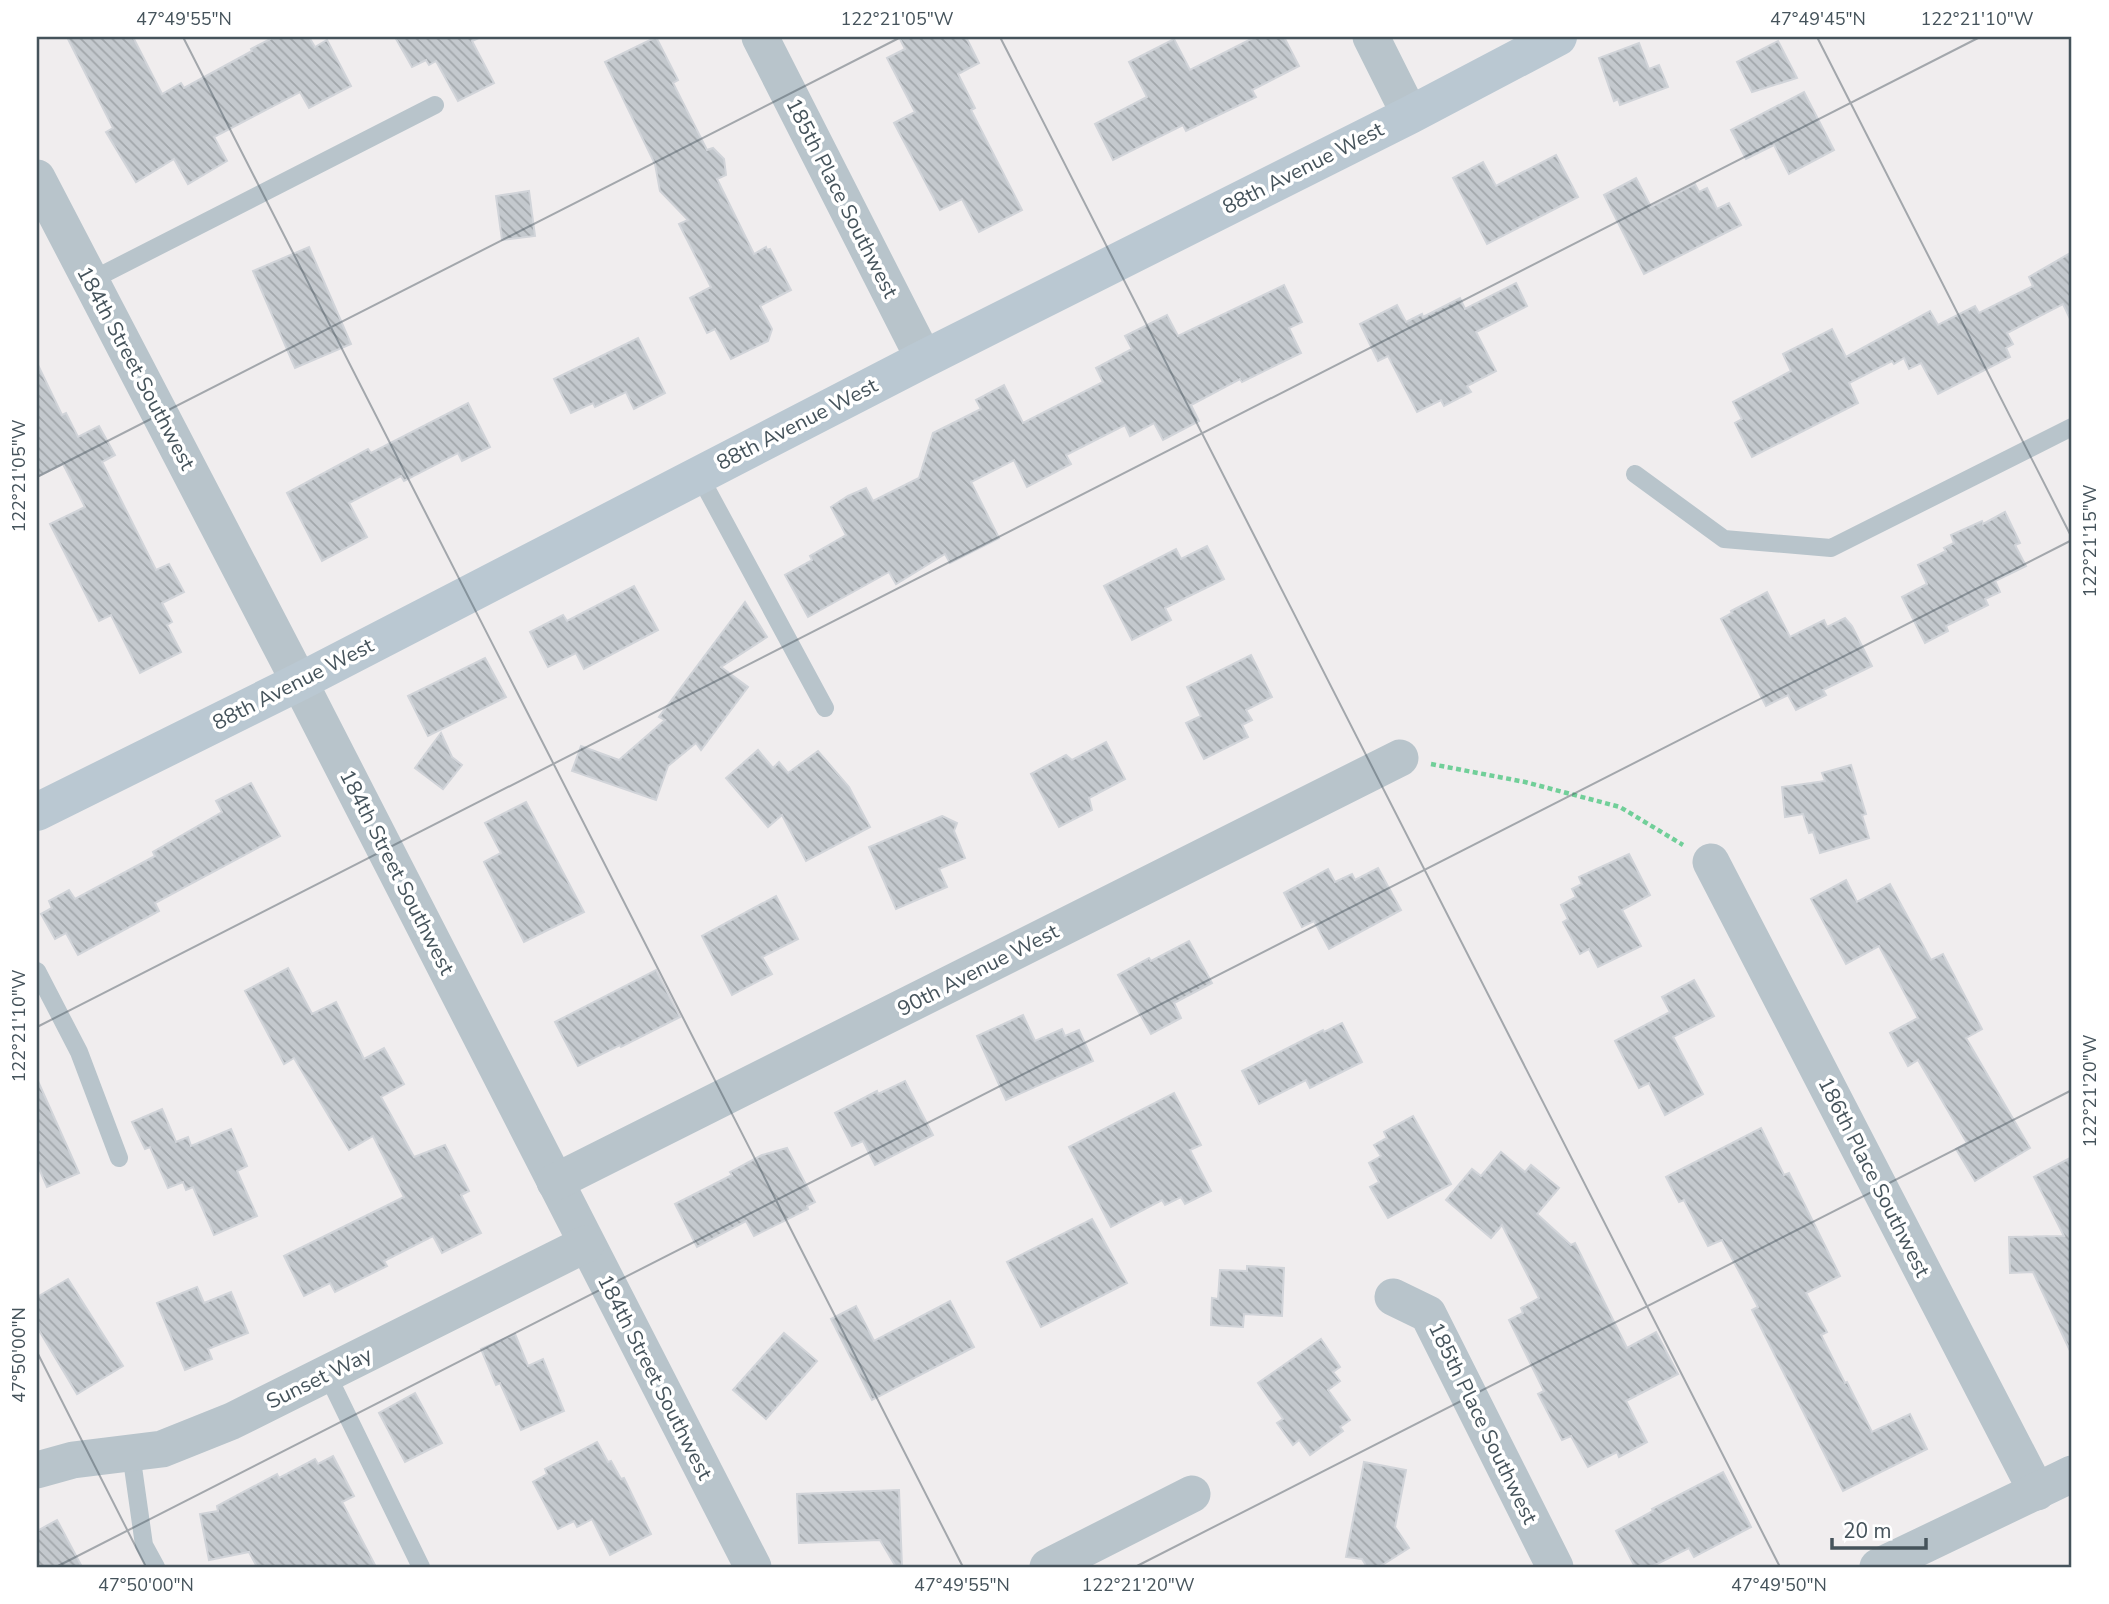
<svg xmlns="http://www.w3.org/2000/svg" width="2109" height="1604" font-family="'Nunito Sans',sans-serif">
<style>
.building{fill:url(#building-back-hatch);stroke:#d1d4d9;stroke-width:2}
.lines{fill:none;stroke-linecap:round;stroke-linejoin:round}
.path{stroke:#71cf99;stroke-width:4.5;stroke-dasharray:5 3.5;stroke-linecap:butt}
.lane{stroke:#b8c4cb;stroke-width:18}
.street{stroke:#b8c4cb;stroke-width:37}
.secondary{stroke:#bac8d2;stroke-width:38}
.ticks{fill:none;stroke:#45535b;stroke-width:2;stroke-opacity:0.45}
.labels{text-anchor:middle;stroke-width:7;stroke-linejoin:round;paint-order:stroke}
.street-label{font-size:21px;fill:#45535b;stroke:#fff}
.neatline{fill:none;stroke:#45535b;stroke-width:2.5}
.ticks-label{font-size:18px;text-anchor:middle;fill:#45535b}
</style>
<defs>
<pattern id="building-back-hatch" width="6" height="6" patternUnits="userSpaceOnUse" patternTransform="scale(1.75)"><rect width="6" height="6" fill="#c4c9ce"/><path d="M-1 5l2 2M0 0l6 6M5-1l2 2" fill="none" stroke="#a1a6aa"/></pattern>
</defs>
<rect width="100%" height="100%" fill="#f0edee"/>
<g class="building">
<polygon points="67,37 133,37 162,94 181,83 184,88 252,51 251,49 274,37 309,37 315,47 327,40 351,86 309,108 300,92 214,137 227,161 188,184 174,159 136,182 106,132 113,128"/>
<polygon points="395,37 481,37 472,41 494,83 458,101 436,61 429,65 426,60 412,67"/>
<polygon points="656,37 678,80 673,83 707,150 713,148 724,159 726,175 717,179 754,254 766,247 767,250 770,249 791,290 760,306 772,329 768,341 731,359 715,329 707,333 690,298 711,287 679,224 688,220 660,191 655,164 605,62"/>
<polygon points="899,37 966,37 979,63 958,74 975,108 971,110 1022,210 979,232 962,199 940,210 894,123 915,112 887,58 905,49"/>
<polygon points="1255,37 1284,37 1299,66 1252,90 1256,97 1186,131 1183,125 1113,160 1095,124 1147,97 1129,62 1174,39 1190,70"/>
<polygon points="1778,41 1797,78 1752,92 1737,62"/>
<polygon points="1639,43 1649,69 1659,65 1668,87 1620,105 1618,99 1614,101 1599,58"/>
<polygon points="1804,92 1834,150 1789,174 1774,145 1746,159 1731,130"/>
<polygon points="1556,155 1578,197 1487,244 1453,178 1483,162 1496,186"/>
<polygon points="1636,178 1651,207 1695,184 1699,192 1707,188 1717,209 1729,203 1741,225 1644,274 1604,195"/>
<polygon points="529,191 535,236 502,240 496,196"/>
<polygon points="309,247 351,344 295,368 253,271"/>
<polygon points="2072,252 2072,323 2063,304 2007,333 2013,344 2006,348 2010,357 1938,394 1921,363 1909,369 1904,358 1894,364 1892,361 1849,383 1858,403 1752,457 1735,423 1742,419 1733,402 1791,371 1783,354 1832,329 1846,357 1930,311 1938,325 1975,306 1979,313 2033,286 2029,277"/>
<polygon points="1516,283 1527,306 1476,332 1496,371 1467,386 1471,392 1444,406 1441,400 1417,412 1388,356 1378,361 1360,324 1397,305 1406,322 1422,314 1423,317 1460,298 1465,309"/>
<polygon points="1284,285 1302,322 1289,328 1301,353 1242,382 1240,379 1191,405 1199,421 1163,440 1154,423 1130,436 1125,425 1066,455 1071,464 1027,487 1014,460 971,482 999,538 950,563 945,554 896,584 889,572 808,617 785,575 812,560 810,556 846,535 831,507 848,496 866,488 873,501 919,478 933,433 981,409 976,400 1004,385 1023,423 1103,382 1096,368 1132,349 1125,336 1167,315 1178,336"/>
<polygon points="638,338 665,393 634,409 626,392 595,407 593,403 571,413 554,379"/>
<polygon points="37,363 62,415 66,413 78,437 99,426 115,455 102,462 156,570 169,564 184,592 162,603 172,622 167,625 181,652 140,673 111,615 99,621 50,524 85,507 63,464 37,477"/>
<polygon points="468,403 490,447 462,461 458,453 404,481 401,476 349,503 367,537 322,561 287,493 368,449 371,453"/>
<polygon points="2005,512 2020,543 2015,545 2026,566 1995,581 2000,592 1985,599 1988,605 1946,626 1948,631 1925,643 1902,597 1927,584 1918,565 1946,551 1944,548 1954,543 1951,535 1982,521 1983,524"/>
<polygon points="1207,546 1224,579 1165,608 1171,620 1132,640 1104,586 1176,549 1181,559"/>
<polygon points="634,586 658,630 584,669 576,653 548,667 530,632 563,615 567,621"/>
<polygon points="1767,592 1790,637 1824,620 1827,627 1845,618 1852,626 1872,666 1823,690 1826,695 1796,710 1788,695 1766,706 1721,619 1732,613 1731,611"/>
<polygon points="745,602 767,637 721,667 748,687 701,750 696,743 668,766 656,800 572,771 581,746 619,760 665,720 659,717"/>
<polygon points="1251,655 1272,697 1246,710 1252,720 1242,725 1248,737 1204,759 1186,723 1201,716 1187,687"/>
<polygon points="485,658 506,697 428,736 408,696"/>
<polygon points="441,733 452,757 462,765 443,789 415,768"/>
<polygon points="1106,742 1125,779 1089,798 1092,810 1059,827 1031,774 1066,755 1072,760"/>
<polygon points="758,750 773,768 779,762 788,773 818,751 849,787 870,827 806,861 782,815 768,827 726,778"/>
<polygon points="1851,765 1866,814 1862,815 1869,838 1820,853 1813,832 1809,833 1803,814 1785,817 1782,787 1825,781 1822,773"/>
<polygon points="251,783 280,836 155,903 159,911 78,955 66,933 55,939 41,914 52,908 49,901 69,890 75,899 155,856 153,852 222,812 216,801"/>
<polygon points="526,802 584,912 524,942 484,862 501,853 485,823"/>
<polygon points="942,816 957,823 954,831 965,858 939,869 947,887 896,909 869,847"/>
<polygon points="1629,854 1650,895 1622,910 1641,946 1598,967 1589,949 1580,954 1563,922 1568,919 1561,905 1576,897 1572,889 1582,884 1579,877"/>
<polygon points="1378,868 1401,910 1329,949 1314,921 1302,927 1284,893 1328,869 1335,882 1352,874 1355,880"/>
<polygon points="1846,880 1857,902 1890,884 1931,960 1943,954 1982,1029 1966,1038 2030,1148 1975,1181 1956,1149 1967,1143 1918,1060 1908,1066 1890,1033 1918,1018 1879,946 1846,964 1811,899"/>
<polygon points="776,896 798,939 762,957 772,974 732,995 702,936"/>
<polygon points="1189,941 1212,983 1174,1003 1181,1018 1151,1034 1118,975 1149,958 1151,961"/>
<polygon points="288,968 312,1014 336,1002 364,1059 384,1048 404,1084 381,1097 414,1157 445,1145 469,1191 461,1195 481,1233 442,1253 433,1236 384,1261 387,1266 335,1292 330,1283 304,1296 284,1256 404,1197 373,1136 349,1150 294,1058 284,1064 245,991"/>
<polygon points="656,970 680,1017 621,1047 620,1045 578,1066 555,1022"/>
<polygon points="1694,980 1714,1016 1673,1037 1703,1094 1665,1115 1649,1083 1639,1088 1615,1041 1670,1012 1662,997"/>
<polygon points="1023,1015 1035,1041 1062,1029 1065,1036 1079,1030 1093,1061 1006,1100 977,1036"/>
<polygon points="1342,1023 1362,1062 1310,1088 1306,1080 1259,1104 1242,1071 1323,1030 1324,1032"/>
<polygon points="37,1079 79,1173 47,1187 37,1164"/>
<polygon points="905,1081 933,1135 875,1165 863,1141 852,1146 835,1113 877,1091 878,1094"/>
<polygon points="1174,1093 1201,1145 1190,1150 1211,1191 1185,1204 1181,1197 1165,1205 1162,1200 1111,1227 1069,1147"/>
<polygon points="162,1109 176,1142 188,1137 191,1146 231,1129 247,1166 237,1171 257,1216 214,1235 193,1187 186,1190 183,1182 168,1188 150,1147 145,1149 132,1122"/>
<polygon points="1413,1116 1451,1184 1388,1218 1370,1187 1379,1182 1369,1163 1381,1156 1374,1145 1387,1138 1384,1132"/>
<polygon points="1761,1128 1784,1175 1789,1173 1840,1276 1806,1293 1827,1332 1821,1335 1845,1383 1847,1382 1872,1432 1910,1414 1927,1449 1843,1491 1752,1310 1758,1307 1722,1240 1708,1246 1684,1200 1679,1202 1666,1177"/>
<polygon points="787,1148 815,1202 807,1206 808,1209 754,1236 746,1221 697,1247 675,1204 732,1175 730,1172 762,1155"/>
<polygon points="1501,1152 1525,1172 1531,1165 1559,1188 1537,1214 1571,1245 1575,1243 1627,1348 1656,1332 1678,1374 1626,1401 1647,1442 1619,1457 1617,1452 1588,1467 1571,1436 1562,1440 1538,1394 1544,1391 1509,1320 1523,1313 1521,1308 1539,1298 1502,1225 1491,1238 1446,1200 1472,1169 1481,1176"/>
<polygon points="2072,1157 2072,1355 2033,1272 2010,1273 2009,1237 2064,1236 2034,1177"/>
<polygon points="1092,1219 1127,1283 1041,1327 1007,1262"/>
<polygon points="1247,1266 1284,1268 1282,1316 1244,1314 1243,1327 1211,1325 1212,1298 1218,1299 1220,1270 1247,1271"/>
<polygon points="68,1279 123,1366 77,1394 37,1327 37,1297"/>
<polygon points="197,1287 204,1303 231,1292 248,1333 208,1349 212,1359 185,1370 157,1303"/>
<polygon points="950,1301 974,1347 872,1400 831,1319 856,1306 874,1341"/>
<polygon points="784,1333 817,1361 766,1419 733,1390"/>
<polygon points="515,1334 528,1366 543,1359 564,1411 521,1430 500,1383 496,1385 481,1349"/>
<polygon points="1321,1339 1340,1367 1333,1372 1340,1381 1328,1390 1350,1420 1340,1427 1343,1431 1310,1455 1299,1440 1293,1445 1277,1423 1283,1419 1258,1383"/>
<polygon points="415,1393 442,1443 405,1462 379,1413"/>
<polygon points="597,1442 608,1462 611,1461 621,1479 624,1478 651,1534 610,1555 592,1519 577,1527 574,1521 558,1529 533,1482 547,1474 545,1469"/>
<polygon points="333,1456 354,1496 342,1502 376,1567 257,1567 249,1552 209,1560 200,1514 218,1511 217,1506 277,1474 279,1478 315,1459 318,1464"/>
<polygon points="1364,1462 1406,1470 1395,1527 1409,1548 1379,1567 1367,1567 1362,1559 1346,1557"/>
<polygon points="1723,1472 1751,1527 1694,1557 1689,1548 1651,1567 1635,1567 1616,1531 1653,1511 1652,1509"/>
<polygon points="899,1490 902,1567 896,1567 880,1540 799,1543 797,1494"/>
<polygon points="57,1520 82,1567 37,1567 37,1531"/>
</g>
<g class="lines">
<polyline class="path" points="1431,764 1525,782 1620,807 1683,845"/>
<g class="lane">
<polyline points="90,281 435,105"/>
<polyline points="1635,474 1724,539 1831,548 2072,427"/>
<polyline points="699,475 825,708"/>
<polyline points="37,971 79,1052 119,1158"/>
<polyline points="327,1374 421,1567"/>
<polyline points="131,1453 144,1545 156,1567"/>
</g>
<g class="street">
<polyline points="760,37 924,359"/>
<polyline points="1371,37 1410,115"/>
<polyline points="37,178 287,658 753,1567"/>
<polyline points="1711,862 2037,1492"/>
<polyline points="555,1182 1400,758"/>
<polyline points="1393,1297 1428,1314 1555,1567"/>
<polyline points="37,1470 73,1460 162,1449 232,1421 586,1244"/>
<polyline points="1048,1567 1192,1494"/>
<polyline points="1878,1567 2072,1474"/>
</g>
<polyline class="secondary" points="37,812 299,682 924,359 1410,115 1558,37"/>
</g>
<path class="ticks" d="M183,37L963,1567M1000,37L1780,1567M1817,37L2072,538M37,477L901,37M37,1027L1980,37M37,1352L146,1567M56,1567L2072,540M1135,1567L2072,1090"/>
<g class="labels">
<g class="street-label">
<text transform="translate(1303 168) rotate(-27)" y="7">88th Avenue West</text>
<text transform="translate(842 198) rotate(63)" y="7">185th Place Southwest</text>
<text transform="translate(136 368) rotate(62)" y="7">184th Street Southwest</text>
<text transform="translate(797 424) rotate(-27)" y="7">88th Avenue West</text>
<text transform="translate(293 684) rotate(-27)" y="7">88th Avenue West</text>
<text transform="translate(397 872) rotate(63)" y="7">184th Street Southwest</text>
<text transform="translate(978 970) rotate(-27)" y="7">90th Avenue West</text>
<text transform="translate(1874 1177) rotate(63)" y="7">186th Place Southwest</text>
<text transform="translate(655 1377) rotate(63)" y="7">184th Street Southwest</text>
<text transform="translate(319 1378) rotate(-26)" y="7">Sunset Way</text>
<text transform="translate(1483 1423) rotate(64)" y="7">185th Place Southwest</text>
</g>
</g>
<rect width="2109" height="1604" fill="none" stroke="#ffffff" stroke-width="77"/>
<path d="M1832 1538v10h94v-10" fill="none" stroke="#45535b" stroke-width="3.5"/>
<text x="1843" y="1538" font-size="21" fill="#45535b" stroke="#ffffff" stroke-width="5" paint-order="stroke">20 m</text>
<rect x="38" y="38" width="2032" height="1528" class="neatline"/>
<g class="ticks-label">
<text x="184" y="25">47°49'55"N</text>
<text x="897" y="25">122°21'05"W</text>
<text x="1818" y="25">47°49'45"N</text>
<text x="1977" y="25">122°21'10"W</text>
<text transform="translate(19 476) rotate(-90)" y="6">122°21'05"W</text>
<text transform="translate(2090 541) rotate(-90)" y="6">122°21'15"W</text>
<text transform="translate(19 1026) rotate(-90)" y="6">122°21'10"W</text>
<text transform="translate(2090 1091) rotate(-90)" y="6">122°21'20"W</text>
<text transform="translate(19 1355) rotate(-90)" y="6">47°50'00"N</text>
<text x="146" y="1591">47°50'00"N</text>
<text x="962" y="1591">47°49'55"N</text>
<text x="1138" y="1591">122°21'20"W</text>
<text x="1779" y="1591">47°49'50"N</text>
</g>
</svg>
